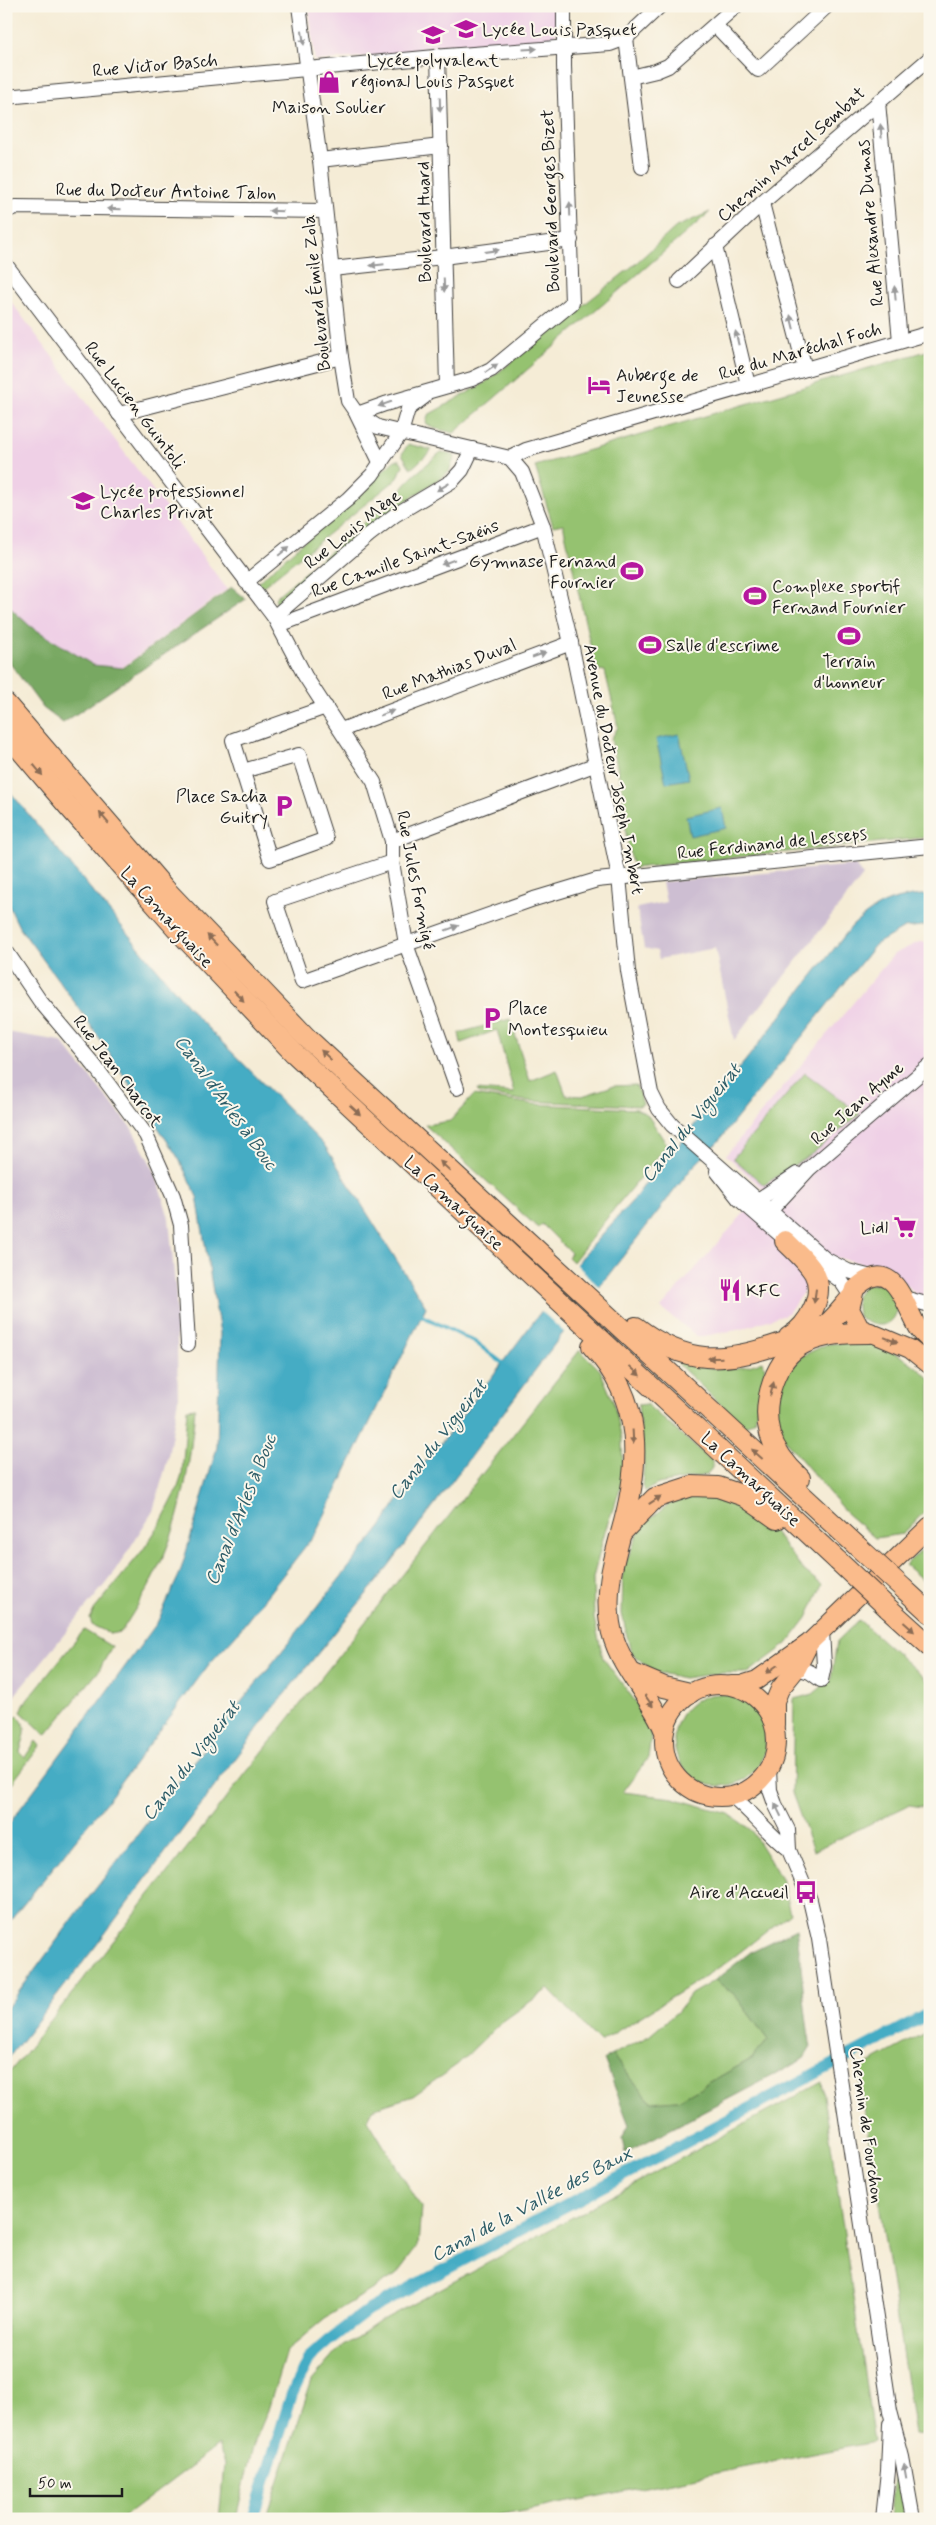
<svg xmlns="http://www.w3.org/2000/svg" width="936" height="2525" font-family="Mynerve,sans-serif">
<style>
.built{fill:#efd0e6}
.industrial{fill:#cdbed2}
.green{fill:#95c270;stroke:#586f46}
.forest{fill:#78a862;stroke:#4a623f}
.water{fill:#44acc4;stroke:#306470}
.pier{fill:#f5ecd6}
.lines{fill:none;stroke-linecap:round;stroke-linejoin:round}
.stream{stroke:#44acc4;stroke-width:4}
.canal{stroke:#44acc4;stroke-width:12}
.minor-casing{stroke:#3d3b38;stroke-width:16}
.major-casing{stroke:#3d3b38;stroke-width:20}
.highway-casing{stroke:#3d3b38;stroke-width:22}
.minor{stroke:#fff;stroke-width:14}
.major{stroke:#fabb8b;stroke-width:18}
.highway{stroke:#fabb8b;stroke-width:20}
.highway-bridge-casing{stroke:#3d3b38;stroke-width:22;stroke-linecap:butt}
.highway-bridge{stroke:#fabb8b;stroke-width:20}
.oneway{fill:#999}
.oneway2{fill:#8b6c54}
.labels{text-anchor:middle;stroke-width:4;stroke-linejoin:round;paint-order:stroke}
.poi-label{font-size:18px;fill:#1c1c1c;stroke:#fbf7ec;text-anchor:start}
.street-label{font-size:18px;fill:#1c1c1c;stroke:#fbf7ec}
.water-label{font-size:19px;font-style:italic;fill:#2e5d68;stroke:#fbf7ec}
</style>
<rect width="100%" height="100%" fill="#fbf7ec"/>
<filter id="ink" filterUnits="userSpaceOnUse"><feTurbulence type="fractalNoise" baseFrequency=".02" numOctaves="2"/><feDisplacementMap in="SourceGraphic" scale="10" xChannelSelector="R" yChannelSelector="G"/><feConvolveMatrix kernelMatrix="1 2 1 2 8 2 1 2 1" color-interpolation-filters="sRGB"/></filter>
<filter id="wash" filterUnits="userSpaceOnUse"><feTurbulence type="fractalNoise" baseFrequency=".0096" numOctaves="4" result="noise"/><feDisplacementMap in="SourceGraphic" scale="20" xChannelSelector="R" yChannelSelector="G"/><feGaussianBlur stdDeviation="1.12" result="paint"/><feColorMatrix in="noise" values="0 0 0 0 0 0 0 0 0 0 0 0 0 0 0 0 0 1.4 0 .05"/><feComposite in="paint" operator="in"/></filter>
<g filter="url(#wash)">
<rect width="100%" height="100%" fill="#f5ecd6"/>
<g class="built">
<polygon points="309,6 556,6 557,31 551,40 315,61"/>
<polygon points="6,295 227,589 57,716 6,652"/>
<polygon points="919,942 930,942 930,1317 912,1290 889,1269 829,1256 788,1313 742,1329 698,1337 661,1308 764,1190 726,1155 894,954"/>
</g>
<g class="industrial">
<polygon points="855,865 863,876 734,1040 715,948 659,959 657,951 644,948 637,908 666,902 662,882"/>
<polygon points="6,1032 61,1041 132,1129 155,1172 169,1218 176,1296 178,1399 167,1462 153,1511 114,1573 6,1706"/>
</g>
<g class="green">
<polygon points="710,212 454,433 433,428 426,423 428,415 483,384 499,372 634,265 676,227"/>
<polygon points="930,350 930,837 633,868 619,800 624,798 611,739 618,727 605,671 598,670 595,666 563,524 553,526 535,466"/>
<polygon points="408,444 432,450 411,469 402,454"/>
<polygon points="441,452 455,456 449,472 393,510 279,607 277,605 275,598 279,594 398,494 412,477"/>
<polygon points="395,460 400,460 403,465 398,478 261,588 257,583"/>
<polygon points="510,1019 530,1081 557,1070 566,1095 582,1096 613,1086 636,1085 643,1104 639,1106 526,1101 479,1093 477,1090 514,1093 497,1030 461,1043 459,1033"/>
<polygon points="805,1073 860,1114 813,1153 764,1185 733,1158"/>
<polygon points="474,1095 532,1104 636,1109 647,1114 667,1145 614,1209 573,1262 568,1257 571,1253 542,1224 538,1228 425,1125 450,1121"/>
<path d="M866,1284L887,1285L898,1302C897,1329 877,1330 858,1317L856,1296Z"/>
<path d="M860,1342C892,1350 906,1356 930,1379V1494L924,1512L903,1534L875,1538L846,1513L779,1433L774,1409L781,1380L802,1356L827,1344Z"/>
<polygon points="580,1350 600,1370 613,1401 622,1439 623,1481 605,1531 593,1578 594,1618 603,1658 647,1717 651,1736 648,1758 623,1792 673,1798 729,1814 751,1830 781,1878 790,1913 726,1963 600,2042 548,1989 499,2024 458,2064 413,2096 372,2109 368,2120 421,2207 418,2246 396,2275 325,2318 286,2351 268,2410 253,2446 236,2519 219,2519 224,2464 219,2445 121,2519 6,2519 6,2077"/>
<path d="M675,1361C708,1368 732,1374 763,1361L765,1369L755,1420L744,1427Z"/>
<polygon points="646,1404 713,1462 713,1467 706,1475 658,1484 645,1491 642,1486 644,1466 638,1405"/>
<path d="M195,1408C190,1464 182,1522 156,1572C146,1593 133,1613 121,1632L111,1634L92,1625L90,1619L94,1610L143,1550L160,1524L176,1493L182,1475L187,1409Z"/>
<polygon points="705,1495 728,1501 769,1525 802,1569 822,1585 807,1618 787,1644 748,1673 722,1673 684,1678 655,1672 631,1653 622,1614 623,1568 642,1525 672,1502"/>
<polygon points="930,1543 930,1586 905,1565"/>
<polygon points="859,1620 930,1683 930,1808 909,1805 813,1851 792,1793 794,1699 813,1694 831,1679 837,1641"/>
<polygon points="84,1630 112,1647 98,1672 46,1735 21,1712 24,1704"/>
<circle cx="720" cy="1740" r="46"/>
<path d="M18,1716C30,1729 24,1736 20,1752L25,1757L36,1741L40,1746L6,1791V1727L13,1718Z"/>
<polygon points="717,1979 735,1995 768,2040 753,2058 678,2100 651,2102 612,2055 649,2036 678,2011 691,1994"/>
<polygon points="930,2030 930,2435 915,2434 858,2069"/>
<polygon points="822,2082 874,2442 483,2519 266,2519 312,2380 337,2351 379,2322"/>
<polygon points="899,2475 907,2519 891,2519 894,2477"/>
</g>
<g class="forest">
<polygon points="232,587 246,599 63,723 43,708 6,658 6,604 30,626 93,665 123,668"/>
<path d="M796,1929C803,1968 803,2008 811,2047L803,2060L625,2153L622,2139L629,2125L604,2059L612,2055L651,2102L678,2100L753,2058L768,2040L735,1995L715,1980L752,1951Z"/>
</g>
<g class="water">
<polygon points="679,734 689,779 666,783 656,739"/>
<polygon points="6,787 197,1017 325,1146 426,1307 316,1533 235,1636 210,1663 111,1796 6,1926 6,1828 157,1623 180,1573 217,1447 220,1333 197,1197 179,1159 81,1011 19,927 6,900"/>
<polygon points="722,808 726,828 690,836 686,816"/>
<path d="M930,894V925L904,928L875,945L718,1142L692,1168L560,1337L378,1580L274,1707L95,1947L6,2061V2009L83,1905L218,1731L381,1527L418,1470L450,1432L586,1252L634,1199L659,1165L673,1152L852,926C881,901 892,898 930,894Z"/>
</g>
<polygon class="pier" points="575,1263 601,1289 566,1334 539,1309"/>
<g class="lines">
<polyline class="stream" points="418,1314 475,1342 505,1365"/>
<polyline class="canal" points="253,2519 292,2394 309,2358 328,2341 367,2311 930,2013"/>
</g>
</g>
<g filter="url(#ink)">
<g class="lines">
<defs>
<g id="minor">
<polyline points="299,6 320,160 341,357 348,401 357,414 378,427 510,458 522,472 543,526 571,643 619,877 628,971 651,1093 659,1109 672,1125 825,1259 848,1271 872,1277"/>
<polyline points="715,25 758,70 827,6"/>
<polyline points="626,38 642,167"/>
<polyline points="438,56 447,386"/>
<polyline points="631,77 656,71 668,66 736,6"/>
<polyline points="6,97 446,56 610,44 626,38 660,6"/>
<polyline points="878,102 900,341"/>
<polyline points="320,160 441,146"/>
<polyline points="762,203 805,369"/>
<polyline points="6,211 15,207 325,211"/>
<polyline points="715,246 748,385"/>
<polyline points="6,265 274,617 305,676 374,782 392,841 392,862 406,944 457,1088"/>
<polyline points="332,269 443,257 571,240"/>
<polyline points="679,281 762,203 930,58"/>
<polyline points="119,414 341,357"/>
<polyline points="357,414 385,404 472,379 491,370 572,303 564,66 564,6"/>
<polyline points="357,415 381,464"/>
<polyline points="510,458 526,450 930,333"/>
<polyline points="246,582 348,499 372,475 401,433 408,409 424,397"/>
<polyline points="274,617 369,535 395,515 452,481 462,470 472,449"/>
<polyline points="279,625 543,526"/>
<polyline points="341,730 571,643"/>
<polyline points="243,771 299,755 326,839 270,859 233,740 326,707"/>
<polyline points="392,841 594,765"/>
<polyline points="392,862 275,901 302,981 534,899 597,880 930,846"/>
<polyline points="6,951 40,1001 94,1065 146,1135 173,1196 181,1225 188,1344"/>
<polyline points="717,1171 739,1199 792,1245"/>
<polyline points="758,1200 797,1174"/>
<polyline points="770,1211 809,1169 930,1065"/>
<polyline points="815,1262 841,1281 851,1296"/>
<polyline points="904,1298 930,1305"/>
<polyline points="797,1668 810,1672 821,1680 824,1666 822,1631"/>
<polyline points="769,1769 770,1790 775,1804 788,1830 789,1850 810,1900 819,1939 890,2411 902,2457 913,2519"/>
<path d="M732,1796C753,1813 768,1834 789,1850"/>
<polyline points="883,2519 888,2471 890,2424"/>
</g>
<g id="major">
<path d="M930,1341C925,1336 920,1332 917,1326C903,1300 892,1254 855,1289L850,1309L860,1328L910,1349L930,1365"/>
<circle cx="720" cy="1741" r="56"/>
<polyline points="731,1685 741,1685 757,1680 809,1643 930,1526"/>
<polyline points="775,1725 775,1701 780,1689 797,1668 808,1646"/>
</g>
<g id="highway">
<polyline points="6,704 165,889 306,1037 857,1546"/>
<polyline points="6,733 69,807 187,940 294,1053 838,1561"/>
<path d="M785,1241C795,1251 807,1261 814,1273C826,1295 808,1326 789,1337"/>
<path d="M636,1327C687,1366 724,1363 782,1343C795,1339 811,1335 822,1328C833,1321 842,1308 851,1298"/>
<path d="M592,1346C644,1402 641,1463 621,1533C613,1563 605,1591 610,1623C616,1664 649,1692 664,1729"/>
<path d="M800,1478C787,1466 775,1451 770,1434C761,1403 775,1357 805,1343C826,1333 848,1333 870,1333"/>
<polyline points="622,1532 655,1498 692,1486 718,1487 744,1496 777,1519"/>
<polyline points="904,1589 930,1613"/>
<polyline points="888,1608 930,1646"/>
<polyline points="631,1673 664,1687 690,1693"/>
</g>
</defs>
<use href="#minor" class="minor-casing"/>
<use href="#major" class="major-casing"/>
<use href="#highway" class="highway-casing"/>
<use href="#minor" class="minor"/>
<use href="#major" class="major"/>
<use href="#highway" class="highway"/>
<defs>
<g id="highway-bridge">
<polyline points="857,1546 904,1589"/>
<polyline points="838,1561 888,1608"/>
</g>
</defs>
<use href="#highway-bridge" class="highway-bridge-casing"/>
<use href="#highway-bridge" class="highway-bridge"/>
</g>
<defs><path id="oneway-solid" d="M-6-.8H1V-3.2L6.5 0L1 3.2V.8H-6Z" transform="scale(1.25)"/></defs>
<g class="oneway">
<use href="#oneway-solid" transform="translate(303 38) rotate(82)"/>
<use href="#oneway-solid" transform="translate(530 49) rotate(-4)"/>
<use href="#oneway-solid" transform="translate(440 105) rotate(88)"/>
<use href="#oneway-solid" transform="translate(881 131) rotate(-95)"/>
<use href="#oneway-solid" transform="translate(114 209) rotate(-179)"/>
<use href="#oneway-solid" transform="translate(570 209) rotate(-92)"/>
<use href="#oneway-solid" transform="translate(276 211) rotate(-179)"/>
<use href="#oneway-solid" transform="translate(492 251) rotate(-8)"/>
<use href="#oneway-solid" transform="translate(377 265) rotate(174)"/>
<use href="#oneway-solid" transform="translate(444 285) rotate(88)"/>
<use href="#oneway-solid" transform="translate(895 293) rotate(-95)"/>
<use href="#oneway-solid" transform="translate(792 322) rotate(-104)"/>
<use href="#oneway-solid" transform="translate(737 338) rotate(-103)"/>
<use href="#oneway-solid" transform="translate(492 368) rotate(-34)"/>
<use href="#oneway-solid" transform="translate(385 404) rotate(161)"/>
<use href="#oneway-solid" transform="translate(443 487) rotate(149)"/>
<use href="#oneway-solid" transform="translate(284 551) rotate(-39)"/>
<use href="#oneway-solid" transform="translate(448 562) rotate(159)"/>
<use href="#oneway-solid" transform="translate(539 655) rotate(-21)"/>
<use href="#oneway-solid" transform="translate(387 713) rotate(-21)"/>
<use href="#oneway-solid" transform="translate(452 928) rotate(-20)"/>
<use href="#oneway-solid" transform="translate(778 1810) rotate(-116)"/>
<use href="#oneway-solid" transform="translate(905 2471) rotate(-100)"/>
</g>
<g class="oneway2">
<use href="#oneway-solid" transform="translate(38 770) rotate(50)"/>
<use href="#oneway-solid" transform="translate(104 818) rotate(-130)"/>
<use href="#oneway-solid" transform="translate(212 940) rotate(-133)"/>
<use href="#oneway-solid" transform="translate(239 996) rotate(47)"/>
<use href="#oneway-solid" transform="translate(326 1055) rotate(-137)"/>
<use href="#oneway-solid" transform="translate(355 1110) rotate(43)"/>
<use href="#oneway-solid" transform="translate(445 1166) rotate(-137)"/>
<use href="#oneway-solid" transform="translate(815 1296) rotate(98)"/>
<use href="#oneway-solid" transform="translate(891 1340) rotate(22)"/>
<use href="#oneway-solid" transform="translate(715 1358) rotate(179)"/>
<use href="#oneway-solid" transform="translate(635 1371) rotate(43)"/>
<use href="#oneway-solid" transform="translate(772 1389) rotate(-76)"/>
<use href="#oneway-solid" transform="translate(633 1437) rotate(87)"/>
<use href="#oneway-solid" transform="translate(757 1454) rotate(-138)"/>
<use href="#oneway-solid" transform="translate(655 1500) rotate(-33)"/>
<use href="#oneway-solid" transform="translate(909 1627) rotate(42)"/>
<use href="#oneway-solid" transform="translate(772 1669) rotate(145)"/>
<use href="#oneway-solid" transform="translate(649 1701) rotate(55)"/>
</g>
</g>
<defs>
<symbol id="school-bare" viewBox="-9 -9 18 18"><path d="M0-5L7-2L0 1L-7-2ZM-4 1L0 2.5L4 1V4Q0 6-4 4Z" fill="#b5179e" stroke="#fbf7ec" stroke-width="2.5" paint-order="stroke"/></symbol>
<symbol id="shop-bare" viewBox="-9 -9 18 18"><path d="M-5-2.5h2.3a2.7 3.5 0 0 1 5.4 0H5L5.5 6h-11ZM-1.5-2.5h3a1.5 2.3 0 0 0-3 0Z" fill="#b5179e" stroke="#fbf7ec" stroke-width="2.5" paint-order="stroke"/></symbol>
<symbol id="hotel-bare" viewBox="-9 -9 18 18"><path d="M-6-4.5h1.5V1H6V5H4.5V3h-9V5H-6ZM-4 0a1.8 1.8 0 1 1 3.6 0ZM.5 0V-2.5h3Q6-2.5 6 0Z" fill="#b5179e" stroke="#fbf7ec" stroke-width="2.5" paint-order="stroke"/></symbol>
<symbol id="stadium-bare" viewBox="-9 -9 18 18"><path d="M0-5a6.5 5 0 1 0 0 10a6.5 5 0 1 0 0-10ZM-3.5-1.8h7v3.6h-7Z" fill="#b5179e" stroke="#fbf7ec" stroke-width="2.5" paint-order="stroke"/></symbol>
<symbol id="parking-bare" viewBox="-9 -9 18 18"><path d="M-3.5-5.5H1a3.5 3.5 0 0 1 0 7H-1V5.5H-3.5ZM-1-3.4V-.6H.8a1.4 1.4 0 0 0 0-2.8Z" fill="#b5179e" stroke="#fbf7ec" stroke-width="2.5" paint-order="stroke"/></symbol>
<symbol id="supermarket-bare" viewBox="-9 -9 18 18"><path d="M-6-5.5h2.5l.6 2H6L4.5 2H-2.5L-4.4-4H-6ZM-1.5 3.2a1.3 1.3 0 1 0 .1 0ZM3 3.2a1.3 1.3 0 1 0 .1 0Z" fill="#b5179e" stroke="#fbf7ec" stroke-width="2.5" paint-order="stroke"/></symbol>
<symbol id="restaurant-bare" viewBox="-9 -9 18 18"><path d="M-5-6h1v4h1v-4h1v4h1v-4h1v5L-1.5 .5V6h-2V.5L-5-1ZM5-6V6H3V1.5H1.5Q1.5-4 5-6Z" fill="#b5179e" stroke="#fbf7ec" stroke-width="2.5" paint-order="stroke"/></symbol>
<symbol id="bus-bare" viewBox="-9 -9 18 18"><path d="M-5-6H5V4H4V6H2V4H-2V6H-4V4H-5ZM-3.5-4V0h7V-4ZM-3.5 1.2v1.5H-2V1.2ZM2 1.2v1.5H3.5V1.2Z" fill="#b5179e" stroke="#fbf7ec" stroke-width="2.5" paint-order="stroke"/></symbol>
</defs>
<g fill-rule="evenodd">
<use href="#school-bare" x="450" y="13" width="32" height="32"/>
<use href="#school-bare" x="417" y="19" width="32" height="32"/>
<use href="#shop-bare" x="313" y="66" width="32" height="32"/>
<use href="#hotel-bare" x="583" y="369" width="32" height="32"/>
<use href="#school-bare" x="67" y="485" width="32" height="32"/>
<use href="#stadium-bare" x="616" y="555" width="32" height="32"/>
<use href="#stadium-bare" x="739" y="580" width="32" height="32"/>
<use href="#stadium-bare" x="833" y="620" width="32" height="32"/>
<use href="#stadium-bare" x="634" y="629" width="32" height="32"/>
<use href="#parking-bare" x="268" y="790" width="32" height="32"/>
<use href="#parking-bare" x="476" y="1002" width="32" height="32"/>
<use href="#supermarket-bare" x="889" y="1211" width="32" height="32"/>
<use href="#restaurant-bare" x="714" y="1274" width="32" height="32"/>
<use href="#bus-bare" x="790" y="1876" width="32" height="32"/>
</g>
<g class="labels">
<g class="poi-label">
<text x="482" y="35">Lycée Louis Pasquet</text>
<text x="433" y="66" text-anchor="middle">Lycée polyvalent<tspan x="433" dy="21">régional Louis Pasquet</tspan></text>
<text x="329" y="113" text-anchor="middle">Maison Soulier</text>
<text x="616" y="381">Auberge de<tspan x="616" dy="21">Jeunesse</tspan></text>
<text x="100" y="497">Lycée professionnel<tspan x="100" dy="21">Charles Privat</tspan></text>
<text x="616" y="567" text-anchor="end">Gymnase Fernand<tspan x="616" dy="21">Fournier</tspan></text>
<text x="772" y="592">Complexe sportif<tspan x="772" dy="21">Fernand Fournier</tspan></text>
<text x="666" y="651">Salle d'escrime</text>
<text x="849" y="667" text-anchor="middle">Terrain<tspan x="849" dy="21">d'honneur</tspan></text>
<text x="268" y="802" text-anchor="end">Place Sacha<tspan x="268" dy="21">Guitry</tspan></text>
<text x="508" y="1014">Place<tspan x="508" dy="21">Montesquieu</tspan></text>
<text x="888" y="1233" text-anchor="end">Lidl</text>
<text x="746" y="1296">KFC</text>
<text x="789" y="1898" text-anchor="end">Aire d'Accueil</text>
</g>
<g class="street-label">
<text transform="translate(155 65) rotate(-5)" y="6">Rue Victor Basch</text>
<text transform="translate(791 154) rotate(-42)" y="6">Chemin Marcel Sembat</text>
<text transform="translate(166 191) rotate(1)" y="6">Rue du Docteur Antoine Talon</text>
<text transform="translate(550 201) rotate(-92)" y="6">Boulevard Georges Bizet</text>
<text transform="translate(424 222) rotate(-91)" y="6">Boulevard Huard</text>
<text transform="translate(870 223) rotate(-95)" y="6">Rue Alexandre Dumas</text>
<text transform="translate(316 293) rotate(-96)" y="6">Boulevard Émile Zola</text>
<text transform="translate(800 351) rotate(-16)" y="6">Rue du Maréchal Foch</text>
<text transform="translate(135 405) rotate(53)" y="6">Rue Lucien Guintoli</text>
<text transform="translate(352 529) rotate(-38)" y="6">Rue Louis Mège</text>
<text transform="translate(405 558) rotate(-20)" y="6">Rue Camille Saint-Saëns</text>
<text transform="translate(449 669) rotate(-21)" y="6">Rue Mathias Duval</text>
<text transform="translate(614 769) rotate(79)" y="6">Avenue du Docteur Joseph Imbert</text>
<text transform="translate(772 843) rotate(-6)" y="6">Rue Ferdinand de Lesseps</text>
<text transform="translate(416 880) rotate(79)" y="6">Rue Jules Formigé</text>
<text transform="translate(167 917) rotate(48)" y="6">La Camarguaise</text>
<text transform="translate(118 1071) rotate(53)" y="6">Rue Jean Charcot</text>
<text transform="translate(857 1103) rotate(-41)" y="6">Rue Jean Ayme</text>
<text transform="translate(454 1203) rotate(43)" y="6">La Camarguaise</text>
<text transform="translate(751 1479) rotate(43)" y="6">La Camarguaise</text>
<text transform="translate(867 2125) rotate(82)" y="6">Chemin de Fourchon</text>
</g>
<g class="water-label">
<text transform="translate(227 1102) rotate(54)" y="7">Canal d'Arles à Bouc</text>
<text transform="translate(690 1122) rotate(-51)" y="7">Canal du Vigueirat</text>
<text transform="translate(437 1439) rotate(-52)" y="7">Canal du Vigueirat</text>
<text transform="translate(240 1509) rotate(-68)" y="7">Canal d'Arles à Bouc</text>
<text transform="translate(190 1760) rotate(-52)" y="7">Canal du Vigueirat</text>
<text transform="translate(531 2203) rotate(-28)" y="7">Canal de la Vallée des Baux</text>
</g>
</g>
<rect width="936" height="2525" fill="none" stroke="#fbf7ec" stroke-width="25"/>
<path d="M30 2488v8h92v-8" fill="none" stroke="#1c1c1c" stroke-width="2.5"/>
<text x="38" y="2488" font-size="15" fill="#1c1c1c" stroke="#fbf7ec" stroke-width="4" paint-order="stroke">50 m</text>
</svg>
